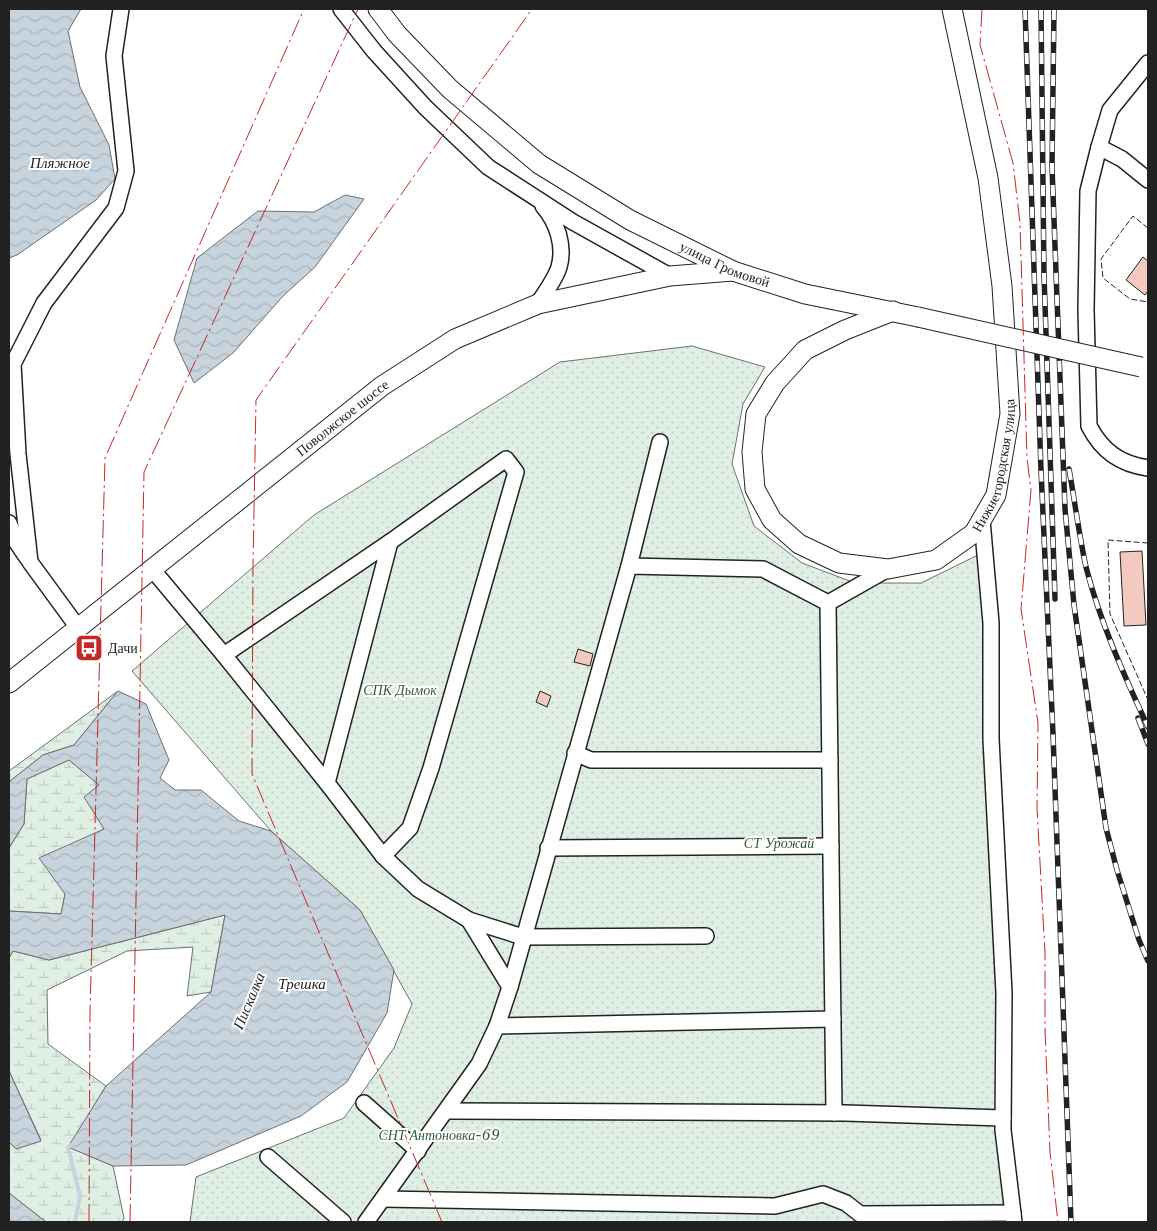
<svg xmlns="http://www.w3.org/2000/svg" width="1157" height="1231" font-family="'Libre Baskerville',serif">
<style>
.wetland{fill:url(#wetland-marsh);stroke:#6f6f6f}
.garden{fill:url(#garden-dots);stroke:#6f6f6f}
.water{fill:url(#water-waves);stroke:#6f6f6f}
.lines{fill:none;stroke-linecap:round;stroke-linejoin:round}
.stream{stroke:#c7d3dd;stroke-width:4}
.building{fill:#f3c9c0;stroke:#222}
.minor-casing{stroke:#222;stroke-width:18}
.major-casing{stroke:#222;stroke-width:21}
.minor{stroke:#fff;stroke-width:15}
.major{stroke:#fff;stroke-width:19}
.rail-casing{stroke:#222;stroke-width:5.5}
.rail{stroke:#fff;stroke-width:4;stroke-dasharray:11;stroke-linecap:butt}
.major-bridge-casing{stroke:#222;stroke-width:21;stroke-linecap:butt}
.major-bridge{stroke:#fff;stroke-width:19}
.fence{stroke:#222;stroke-width:1;stroke-dasharray:6 2.5;stroke-linecap:butt}
.power{stroke:#c62828;stroke-width:1;stroke-dasharray:18 4 2.5 4;stroke-linecap:butt}
.labels{text-anchor:middle;stroke-width:4;stroke-linejoin:round;paint-order:stroke}
.street-label{font-size:14px;fill:#222;stroke:#fff}
.poi-label{font-size:14px;fill:#222;stroke:#fff;text-anchor:start}
.park-label{font-size:14px;font-style:italic;fill:#2f5e38;stroke:#fff}
.water-label{font-size:15px;font-style:italic;fill:#222;stroke:#fff}
</style>
<defs>
<pattern id="wetland-marsh" width="20" height="14" patternUnits="userSpaceOnUse" patternTransform="scale(1.25)"><rect width="20" height="14" fill="#e0efe3"/><path d="M1 5h8M5 5V1M11 12h8M15 12V8" fill="none" stroke="#c0cdc2"/></pattern>
<pattern id="garden-dots" width="8" height="8" patternUnits="userSpaceOnUse" patternTransform="scale(1.25)"><rect width="8" height="8" fill="#e0efe3"/><path d="M2 2h.1M6 6h.1" fill="none" stroke="#c0cdc2" stroke-width="1.8" stroke-linecap="round"/></pattern>
<pattern id="water-waves" width="16" height="10" patternUnits="userSpaceOnUse" patternTransform="scale(1.25)"><rect width="16" height="10" fill="#c7d3dd"/><path d="M0 5q4-4 8 0t8 0" fill="none" stroke="#abb5bd"/></pattern>
</defs>
<rect width="100%" height="100%" fill="#fff"/>
<g class="wetland">
<polygon points="118,691 74,745 43,755 9,782 9,771"/>
<polygon points="69,760 99,785 85,797 104,829 65,894 61,914 9,911 9,848 24,824 27,779"/>
<polygon points="225,915 211,992 187,996 193,947 127,951 47,990 48,1044 106,1086 69,1147 113,1166 124,1218 122,1222 46,1222 9,1193 9,1142 16,1149 41,1140 9,1071 9,958 13,951 49,960"/>
</g>
<polygon class="garden" points="692,346 765,367 743,404 732,464 754,526 802,563 855,583 921,583 984,552 1005,1078 1018,1222 190,1222 196,1177 344,1118 394,1048 412,1004 360,910 271,831 132,671 314,515 560,362"/>
<g class="water">
<polygon points="9,9 81,9 68,31 80,87 109,145 115,179 96,200 17,255 9,258"/>
<polygon points="345,195 364,199 315,267 283,296 233,353 194,383 174,340 197,258 258,211 314,212"/>
<polygon points="118,691 146,704 169,760 160,778 175,790 201,790 239,821 271,831 360,910 394,970 387,1013 347,1082 301,1116 186,1165 113,1166 68,1147 106,1086 211,992 225,915 49,960 13,951 9,958 9,911 61,914 65,894 39,858 104,829 84,797 99,785 69,760 27,779 24,824 9,848 9,782 43,755 74,745"/>
<polygon points="9,1071 41,1141 16,1149 9,1142"/>
<polygon points="9,1193 46,1222 9,1222"/>
</g>
<g class="lines">
<polyline class="stream" points="71,1145 68,1147 80,1196 75,1222"/>
</g>
<g class="building">
<polygon points="1143,257 1148,261 1148,291 1145,295 1126,280"/>
<polygon points="1142,551 1146,625 1124,626 1120,552"/>
<polygon points="578,649 593,654 590,666 574,662"/>
<polygon points="540,691 551,696 547,707 536,702"/>
</g>
<g class="lines">
<defs>
<g id="minor">
<polyline points="341,9 374,51 425,107 488,167 573,222 670,276"/>
<path d="M1148,63L1110,110L1099,147L1088,191L1086,310L1089,426C1102,451 1120,464 1148,468"/>
<polyline points="1099,147 1122,159 1148,180"/>
<path d="M538,304C544,294 556,278 559,267C565,246 557,222 543,206"/>
<polyline points="982,520 991,623 991,739 1004,993 1003,1130 1014,1222"/>
<polyline points="9,523 17,543 28,559"/>
<polyline points="629,566 660,442"/>
<polyline points="152,569 224,655 327,783 383,856 418,889 469,920 523,937 706,936"/>
<polyline points="828,603 834,1113"/>
<polyline points="79,629 30,562 18,454 13,364 44,303 116,208 126,171 114,56 121,9"/>
<polyline points="224,655 390,542 506,459 516,472 431,768 410,828 383,856"/>
<polyline points="575,753 591,760 830,760"/>
<polyline points="327,783 390,542"/>
<polyline points="548,848 831,846"/>
<polyline points="469,920 510,987"/>
<polyline points="497,1026 833,1019"/>
<polyline points="364,1103 418,1151"/>
<polyline points="446,1111 845,1113 1003,1118"/>
<polyline points="268,1157 343,1222"/>
<polyline points="383,1199 775,1206 823,1194 846,1203 860,1214 1013,1213"/>
<polyline points="366,1222 479,1064 497,1026 510,987 629,566 763,569 828,603 888,569"/>
</g>
<g id="major">
<path id="s1" d="M378,9L397,34L450,89L539,164L630,220L733,271L805,294L918,317"/>
<path id="s2" d="M893,311L845,330L805,350L775,383L756,414L752,452L755,489L772,520L799,544L839,563L888,569L936,560L974,533L996,495L1010,414L1002,286L988,178L952,9"/>
<path id="s3" d="M9,683L382,386L455,339L538,304L670,276L733,271"/>
</g>
</defs>
<use href="#minor" class="minor-casing"/>
<use href="#major" class="major-casing"/>
<use href="#minor" class="minor"/>
<use href="#major" class="major"/>
<defs>
<g id="rail">
<polyline points="1025,9 1041,470 1053,734 1071,1222"/>
<polyline points="1041,9 1044,275 1055,599"/>
<polyline points="1054,9 1052,167 1065,509 1074,605 1106,828 1117,870 1139,940 1148,961"/>
<path d="M1069,469C1075,502 1079,535 1086,567C1100,622 1124,675 1148,727"/>
<polyline points="1138,718 1148,744"/>
</g>
</defs>
<use href="#rail" class="rail-casing"/>
<use href="#rail" class="rail"/>
<defs>
<polyline id="major-bridge" points="918,317 1141,367"/>
</defs>
<use href="#major-bridge" class="major-bridge-casing"/>
<use href="#major-bridge" class="major-bridge"/>
<g class="fence">
<polyline points="1148,228 1133,216 1101,259 1103,278 1130,299 1148,302"/>
<polyline points="1148,543 1108,540 1110,614 1148,700"/>
</g>
<g class="power">
<polyline points="982,9 980,45 1013,163 1020,223 1027,458 1031,490 1021,609 1038,723 1037,808 1045,953 1045,1029 1050,1152 1058,1222"/>
<polyline points="89,1222 90,1013 105,458 304,9"/>
<polyline points="130,1222 144,472 358,9"/>
<polyline points="442,1222 252,774 253,566 256,400 532,9"/>
</g>
</g>
<defs>
<symbol id="bus-square" viewBox="-11 -11 22 22"><rect x="-9" y="-9" width="18" height="18" rx="4" fill="#c62828" stroke="#fff"/><path d="M-5-6H5V4H4V6H2V4H-2V6H-4V4H-5ZM-3.5-4V0h7V-4ZM-3.5 1.2v1.5H-2V1.2ZM2 1.2v1.5H3.5V1.2Z" fill="#fff"/></symbol>
</defs>
<g fill-rule="evenodd">
<use href="#bus-square" x="73" y="632" width="32" height="32"/>
</g>
<g class="labels">
<g class="street-label">
<text dy="5" stroke="none"><textPath href="#s1" startOffset="436">улица Громовой</textPath></text>
<text dy="5" stroke="none"><textPath href="#s3" startOffset="426">Поволжское шоссе</textPath></text>
<text dy="5" stroke="none"><textPath href="#s2" startOffset="585">Нижнегородская улица</textPath></text>
</g>
<g class="poi-label">
<text x="108" y="653">Дачи</text>
</g>
<g class="park-label">
<text x="400" y="695">СПК Дымок</text>
<text x="779" y="848">СТ Урожай</text>
<text x="439" y="1140">СНТ Антоновка-69</text>
</g>
<g class="water-label">
<text x="60" y="168">Пляжное</text>
<text x="302" y="989">Трешка</text>
<text transform="translate(249 1001) rotate(-67)" y="5">Пискалка</text>
</g>
</g>
<rect width="1157" height="1231" fill="none" stroke="#222222" stroke-width="20"/>
</svg>
